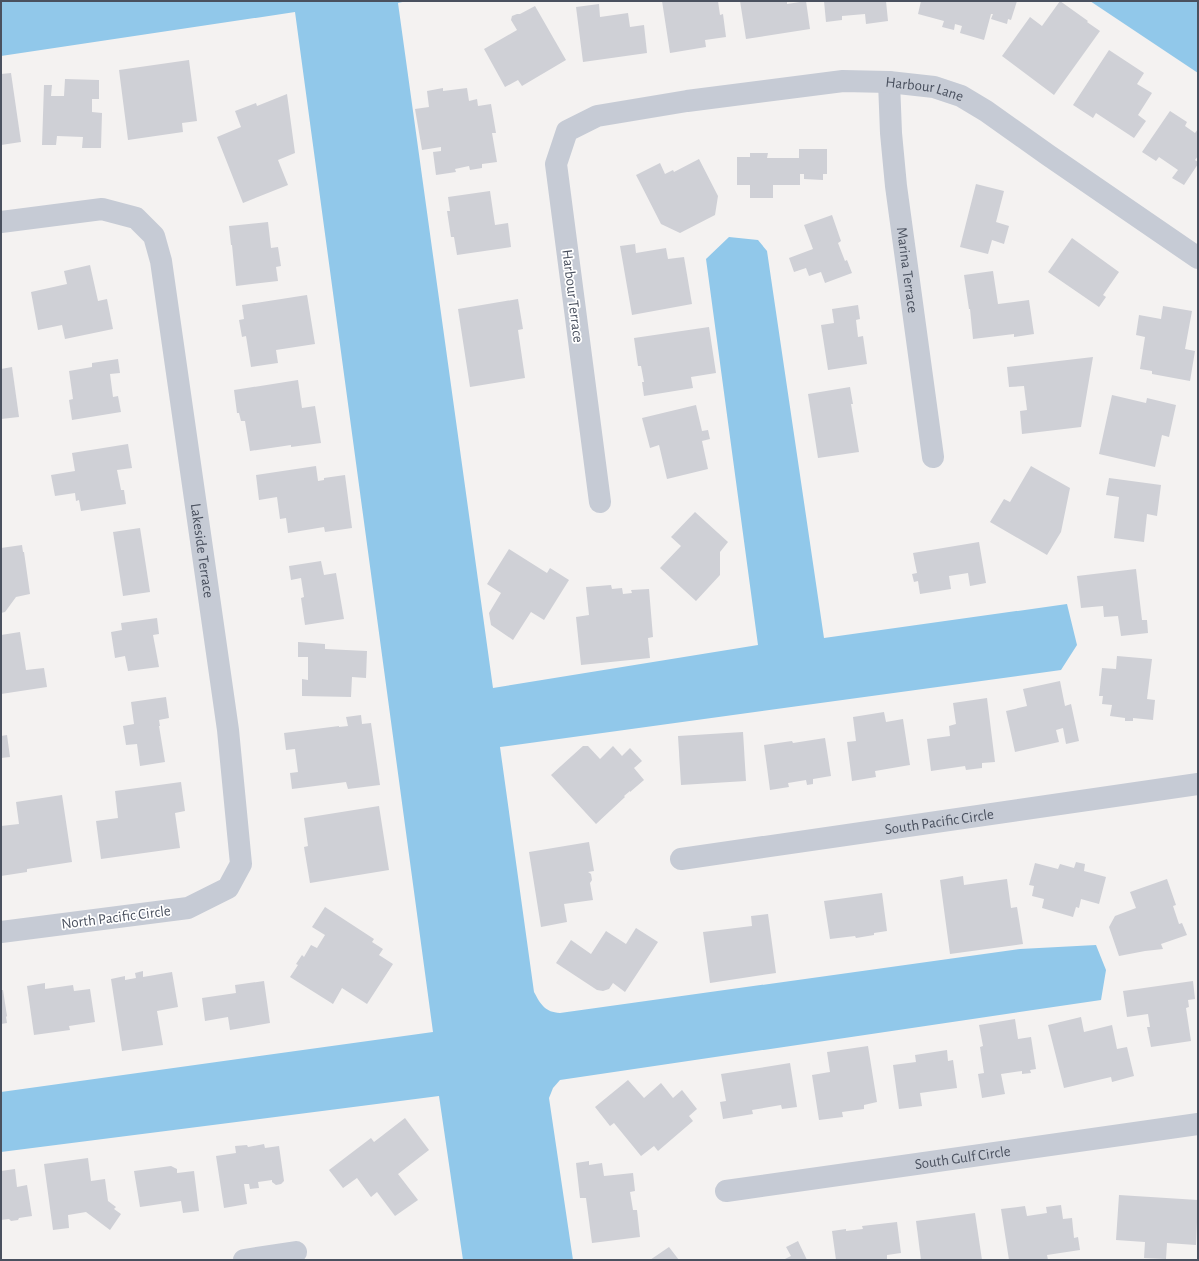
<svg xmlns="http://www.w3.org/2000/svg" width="1199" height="1261" font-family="'Alegreya Sans',sans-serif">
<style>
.water{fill:#91c8ea}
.building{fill:#cfd0d6}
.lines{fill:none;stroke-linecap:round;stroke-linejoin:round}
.minor{stroke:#c6cbd5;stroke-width:22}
.labels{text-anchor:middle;stroke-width:3.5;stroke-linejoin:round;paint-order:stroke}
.street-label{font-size:15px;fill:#4a515f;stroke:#fff}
</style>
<rect width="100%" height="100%" fill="#f4f2f1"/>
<g class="water">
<path d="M1,1H407L398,3L493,688L758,645L706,259L729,237L758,240L767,251L824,638L1067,604L1077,645L1061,670L500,747L534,992C541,1005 545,1012 560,1013L1020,949L1096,945L1106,970L1101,1000L560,1080L553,1088L549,1098L573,1260H463L439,1096L1,1152V1092L433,1032L295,12L1,56Z"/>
<polygon points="1090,1 1198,1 1198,73"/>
</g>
<g class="building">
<polygon points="662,1 718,1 720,15 723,14 726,37 705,40 706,47 670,53"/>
<polygon points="740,1 787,1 787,4 806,1 810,29 746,39"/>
<polygon points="824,1 886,1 888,21 866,24 865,14 842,16 842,20 826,22"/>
<polygon points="921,1 1017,1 1011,20 1008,19 1007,24 991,19 993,14 991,14 984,40 960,33 962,26 955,24 954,30 942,27 944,21 918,14"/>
<polygon points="1060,1 1088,21 1087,22 1100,31 1054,95 1002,56 1030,17 1042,26"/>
<polygon points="599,4 600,17 628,13 630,27 644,25 647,53 583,62 576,7"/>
<polygon points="535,6 566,60 522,86 518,80 505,87 484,49 517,30 511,20 512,16 517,14 520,14"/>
<polygon points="1109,50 1144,73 1137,84 1152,93 1138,115 1146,121 1134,138 1096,113 1093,118 1073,105"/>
<polygon points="189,60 197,121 182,123 183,132 128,140 119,70"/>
<polygon points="11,73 21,142 1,145 1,74"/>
<polygon points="65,79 99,80 99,99 92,99 92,112 102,113 101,148 82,148 83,137 57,136 56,145 42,145 44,85 52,85 51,96 64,96"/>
<polygon points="443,88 443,91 467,88 469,101 477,99 478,106 491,104 496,133 492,133 497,162 482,164 482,168 470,170 469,166 455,169 456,172 436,175 433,152 441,151 441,147 422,150 415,109 429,107 427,91"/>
<polygon points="287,94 295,153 278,160 288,185 243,203 217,137 241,127 235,111 256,103 257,106"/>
<polygon points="1170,111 1187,122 1185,126 1195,133 1198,129 1198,156 1195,160 1198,162 1198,164 1184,185 1172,178 1178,170 1159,157 1156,161 1142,152"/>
<polygon points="799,149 827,149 827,174 823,174 823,180 804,179 804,174 800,174 800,185 773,185 773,198 750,198 750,185 737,185 737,157 750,157 750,153 768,153 767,158 799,158"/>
<polygon points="699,159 718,196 715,215 680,233 661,224 636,175 660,163 665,174 673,170 674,172"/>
<polygon points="976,184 1004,191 996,222 1009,226 1004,244 992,240 988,254 960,247"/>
<polygon points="490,191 495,225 508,223 511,247 457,255 454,237 451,237 447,211 450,211 448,197"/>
<polygon points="832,215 841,241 838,243 845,261 847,260 852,273 825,283 821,272 809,276 806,268 794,272 789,258 813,249 804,225"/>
<polygon points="268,222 271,248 278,247 281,266 276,267 278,281 236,286 232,245 231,245 229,226"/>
<polygon points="1072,238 1119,272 1103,295 1106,297 1099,307 1048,272"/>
<polygon points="635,244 636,253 666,248 668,259 684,257 692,304 632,315 620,246"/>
<polygon points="90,265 98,301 107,299 113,329 65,339 62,325 38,330 31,292 67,284 64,271"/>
<polygon points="993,271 998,304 1029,300 1034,334 1014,337 1014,334 973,339 970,309 969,309 964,275"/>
<polygon points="307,295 315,344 276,350 278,363 251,367 246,336 242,337 239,320 244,319 242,305"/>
<polygon points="518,299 523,329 518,330 525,378 470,387 458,309"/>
<polygon points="858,305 860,319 856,320 858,337 863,336 867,364 828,370 821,325 834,323 832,309"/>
<polygon points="1163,306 1192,311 1185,349 1195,351 1190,381 1152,374 1152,371 1140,369 1145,337 1136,335 1139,315 1161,319"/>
<polygon points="709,327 716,373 691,377 693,388 644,396 642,382 644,382 641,366 638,366 634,338"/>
<polygon points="1093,357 1081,427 1022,434 1020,411 1027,410 1024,386 1009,387 1007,367"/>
<polygon points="118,359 120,373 110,374 113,397 118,396 121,412 72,420 69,400 73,399 69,371 92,367 92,363"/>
<polygon points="12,367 19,417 1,419 1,369"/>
<polygon points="298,380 302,408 315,406 321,443 291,447 291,445 250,451 245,421 241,421 239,413 237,413 234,390"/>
<polygon points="850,387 853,404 851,404 859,452 818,458 808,394"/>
<polygon points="1112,395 1146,403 1147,398 1176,405 1169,437 1162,435 1155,467 1099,454"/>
<polygon points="696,405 702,431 708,430 710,439 702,441 708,469 667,479 659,445 650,448 642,418"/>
<polygon points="128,444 132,468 117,470 121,490 124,490 126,504 81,511 79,500 76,501 75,493 55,496 51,475 75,471 72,453"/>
<polygon points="316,466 318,481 324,480 324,478 345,475 352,528 325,532 324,527 288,533 286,518 280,519 277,497 259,500 256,475"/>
<polygon points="1031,466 1070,488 1061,532 1047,555 990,522 1004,499 1010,502"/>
<polygon points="1109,478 1161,485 1157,516 1147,514 1144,542 1114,538 1119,497 1106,495"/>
<polygon points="695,512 728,542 720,552 720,575 696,601 660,568 681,546 671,537"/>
<polygon points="140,528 150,592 123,596 113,532"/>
<polygon points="979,542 986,583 970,586 968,573 949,576 951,589 920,594 918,581 914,582 912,574 917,573 913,553"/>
<polygon points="22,545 23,552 24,552 30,594 16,597 5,612 1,613 1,548"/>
<polygon points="509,549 547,573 550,568 569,580 544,620 531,612 513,640 491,625 489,613 501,593 487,584"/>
<polygon points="321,561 324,575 336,573 344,619 305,625 301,598 304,597 301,578 291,580 289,566"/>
<polygon points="1136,569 1142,620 1147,620 1148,633 1121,636 1118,616 1104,617 1103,606 1081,608 1077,576"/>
<polygon points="611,585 612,589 622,588 623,594 632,593 631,590 649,589 653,637 648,638 650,658 581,665 576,617 589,615 586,587"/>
<polygon points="157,618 159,634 153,635 159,667 128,671 125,656 115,658 111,632 122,630 121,623"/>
<polygon points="20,632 26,670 44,668 47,687 1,694 1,635"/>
<polygon points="298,642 325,644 325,649 367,651 366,678 352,677 351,697 302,696 302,679 308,680 308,657 298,657"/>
<polygon points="1117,656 1152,659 1147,699 1155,700 1153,720 1133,718 1133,721 1125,721 1125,718 1110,716 1112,705 1102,704 1103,696 1099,696 1102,668 1116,669"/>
<polygon points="1060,681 1065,706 1071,704 1079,741 1066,744 1063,728 1056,730 1059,742 1015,752 1006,711 1027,706 1023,689"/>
<polygon points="166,697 169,718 159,720 160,726 159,726 165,762 140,766 137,744 126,745 123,726 134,724 131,702"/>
<polygon points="987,698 995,762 982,763 982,768 966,770 965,766 931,771 927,739 950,736 949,726 956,724 953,703"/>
<polygon points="884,712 886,722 903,719 910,765 875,771 876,777 852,781 847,742 856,741 853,717"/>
<polygon points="361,715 362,724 371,723 380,785 348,789 346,782 292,789 290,773 298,772 295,749 286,750 284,733 339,726 339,727 348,726 346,717"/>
<polygon points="743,732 746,781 681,785 678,736"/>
<polygon points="7,735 10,757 1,758 1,736"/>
<polygon points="825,738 831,776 813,779 813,784 807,785 806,780 788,783 789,787 770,790 764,745 792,741 793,743"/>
<polygon points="583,746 588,746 600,759 613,746 622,756 630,748 642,761 634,768 644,780 630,792 630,791 624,796 625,797 596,824 551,775"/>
<polygon points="181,782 185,811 175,813 180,848 101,859 96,821 118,818 115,791"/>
<polygon points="62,795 72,862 27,869 27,872 1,876 1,826 19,824 16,802"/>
<polygon points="379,806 389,870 310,883 304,847 308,846 304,818"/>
<polygon points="589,842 594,871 588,872 591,874 592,880 590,883 593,900 564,904 567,922 541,927 529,852"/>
<polygon points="1076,862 1085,864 1084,871 1106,877 1099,904 1081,899 1079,908 1076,907 1073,917 1042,908 1044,899 1032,896 1034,886 1029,885 1035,863 1058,869 1060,864 1074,868"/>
<polygon points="963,876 964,885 1007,879 1011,908 1017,907 1023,944 950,954 940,880"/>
<polygon points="1167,879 1176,905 1173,906 1179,924 1182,923 1187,935 1161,944 1163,949 1145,951 1119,956 1109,927 1115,916 1136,908 1130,892"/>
<polygon points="882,893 887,931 874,933 874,935 856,938 855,936 830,939 824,901"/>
<polygon points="325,907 374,939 372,942 383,949 379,955 393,964 367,1004 342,988 333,1004 290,977 298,965 296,964 302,955 304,957 311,945 317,948 325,935 312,927"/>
<polygon points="768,914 776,973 710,983 703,932 752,926 751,916"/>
<polygon points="636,928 658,942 625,992 613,983 609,989 603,991 597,990 556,963 571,940 591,954 606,931 626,944"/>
<polygon points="143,971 143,977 172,972 178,1007 157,1011 163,1045 122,1051 111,979 125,976 125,980 136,978 135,973"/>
<polygon points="264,981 270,1023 230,1030 228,1017 205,1021 202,998 236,993 235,985"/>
<polygon points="1193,981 1195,999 1188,1000 1189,1007 1186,1008 1191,1041 1151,1047 1147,1027 1150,1027 1148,1014 1127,1017 1123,991"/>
<polygon points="45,983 45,989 73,985 74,991 90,989 95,1022 69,1026 70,1030 34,1035 27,986"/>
<polygon points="1,990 3,990 7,1016 6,1017 7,1023 1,1024"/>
<polygon points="1081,1017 1084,1032 1112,1025 1117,1049 1127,1047 1134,1076 1112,1082 1111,1077 1064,1088 1048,1025"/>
<polygon points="1015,1019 1018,1039 1031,1037 1036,1069 1030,1070 1031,1073 1022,1074 1022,1071 1001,1074 1005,1094 982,1098 978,1074 984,1073 980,1047 983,1046 979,1025"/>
<polygon points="868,1046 877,1102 864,1105 864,1109 842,1112 843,1117 819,1120 812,1075 830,1072 827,1052"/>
<polygon points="947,1050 948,1061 953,1060 957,1088 920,1093 922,1106 899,1109 893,1065 916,1062 915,1055"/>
<polygon points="790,1063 797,1107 782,1109 781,1105 752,1110 753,1114 723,1119 720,1102 726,1101 721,1074"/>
<polygon points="628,1080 644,1098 661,1083 673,1098 682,1090 697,1109 689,1116 693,1121 658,1151 654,1146 641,1156 614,1123 610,1126 595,1107"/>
<polygon points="405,1118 429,1150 398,1174 418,1200 395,1216 377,1192 371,1197 357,1178 343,1188 329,1170 371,1138 374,1142"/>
<polygon points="264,1144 265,1148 279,1146 284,1181 281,1184 276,1185 272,1182 272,1180 258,1182 259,1188 250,1189 249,1184 244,1184 247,1204 224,1208 216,1156 236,1153 235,1146 247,1145 248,1147"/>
<polygon points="88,1158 91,1181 105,1179 108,1201 116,1207 114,1209 121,1214 110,1230 86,1212 68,1215 69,1228 53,1230 44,1164"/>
<polygon points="589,1161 589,1165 602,1163 604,1176 633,1173 635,1191 630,1192 633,1210 637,1210 640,1237 592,1243 586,1198 580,1198 576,1163"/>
<polygon points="171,1166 177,1169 177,1173 194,1171 199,1211 183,1213 181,1201 140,1207 134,1171"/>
<polygon points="15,1169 17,1187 27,1185 32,1216 19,1218 18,1220 11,1221 9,1219 1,1220 1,1171"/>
<polygon points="1119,1195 1198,1200 1196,1245 1167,1243 1166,1259 1144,1258 1145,1242 1116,1240"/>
<polygon points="1061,1205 1063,1219 1072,1218 1074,1238 1078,1237 1080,1250 1047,1255 1048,1260 1009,1260 1001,1209 1025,1206 1027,1216 1047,1213 1046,1207"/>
<polygon points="975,1213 982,1260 921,1260 916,1221"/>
<polygon points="897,1222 901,1253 887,1255 887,1260 836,1260 832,1231 846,1229 846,1231 863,1229 862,1226"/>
<polygon points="798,1241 807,1260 783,1260 791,1256 786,1247"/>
<polygon points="669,1247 679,1260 650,1260"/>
</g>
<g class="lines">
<g class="minor">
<path id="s1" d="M889,82L891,133L896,186L933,457"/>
<path id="s2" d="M1,222L102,209L136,218L154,236L161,261L228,730L241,864L228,888L188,908L1,932"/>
<path id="s3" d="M600,502L556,164L567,131L597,116L687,101L843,81L889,82L934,87L961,96L986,111L1048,155L1198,258"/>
<path id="s4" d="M681,859L1198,784"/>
<path id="s5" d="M726,1191L1198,1124"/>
<polyline points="244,1260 296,1252"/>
</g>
</g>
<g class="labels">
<g class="street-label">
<text dy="5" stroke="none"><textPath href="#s3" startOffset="740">Harbour Lane</textPath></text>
<text dy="5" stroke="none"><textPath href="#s1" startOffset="189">Marina Terrace</textPath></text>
<text transform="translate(573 296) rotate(83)" y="5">Harbour Terrace</text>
<text dy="5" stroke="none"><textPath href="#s2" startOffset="481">Lakeside Terrace</textPath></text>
<text dy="5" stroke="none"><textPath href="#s4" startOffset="261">South Pacific Circle</textPath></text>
<text transform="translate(116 917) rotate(-7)" y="5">North Pacific Circle</text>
<text dy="5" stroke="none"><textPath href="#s5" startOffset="239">South Gulf Circle</textPath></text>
</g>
</g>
<rect width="1199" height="1261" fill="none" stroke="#4a515f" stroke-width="4"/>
</svg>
